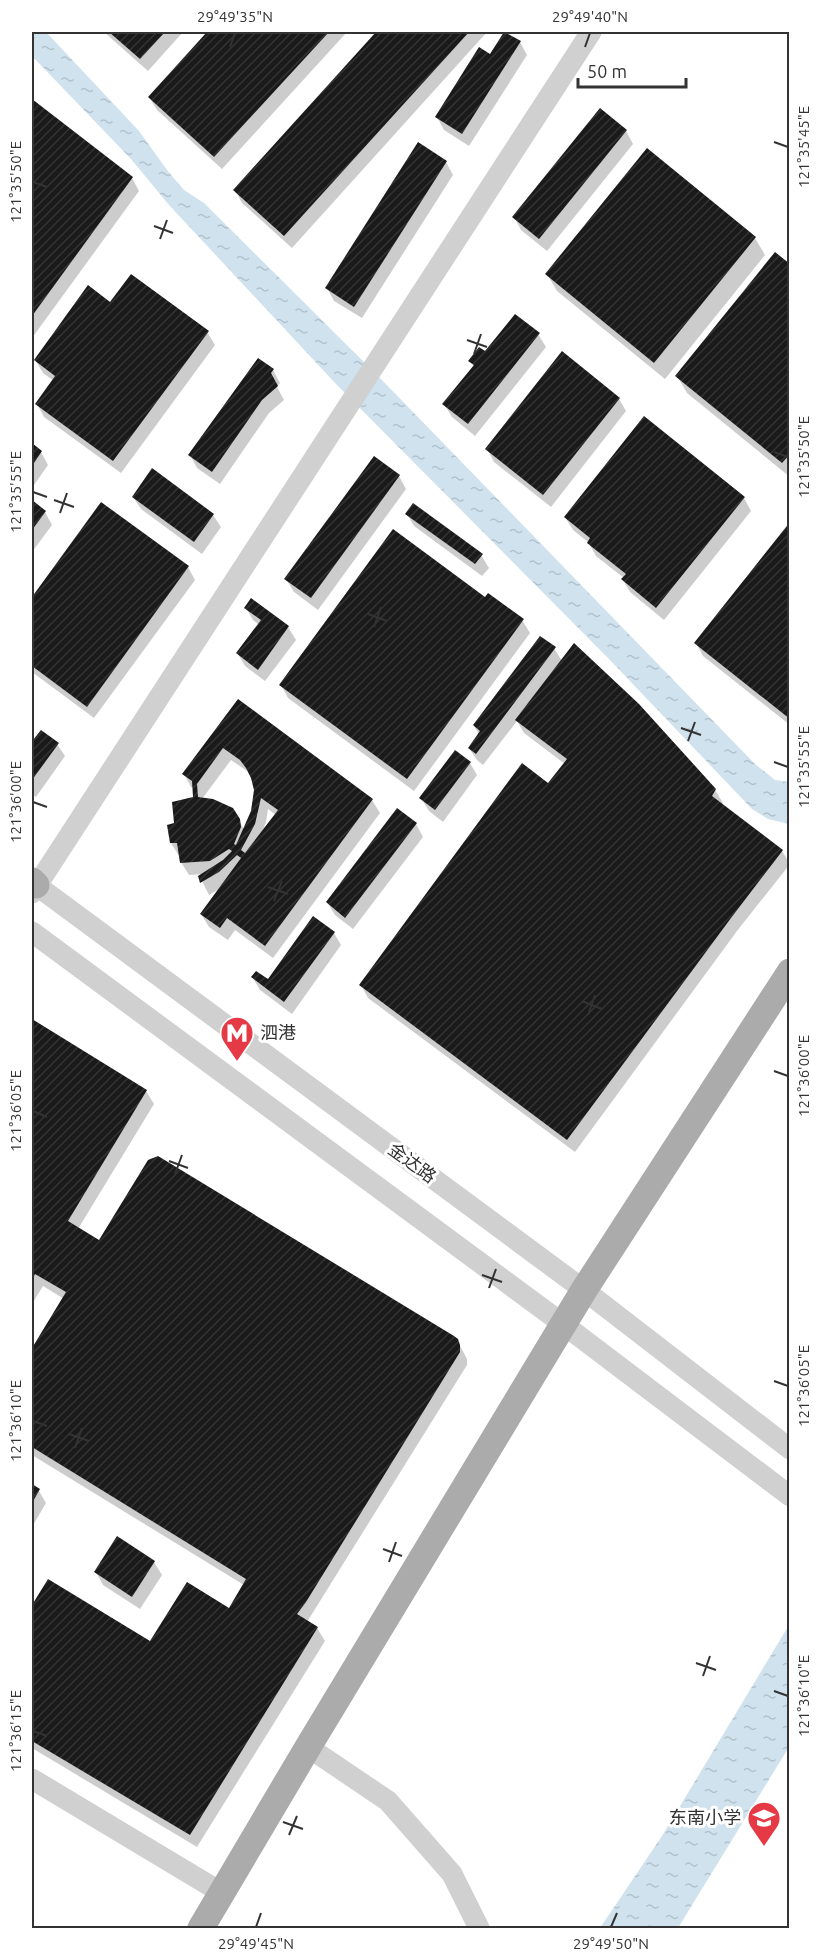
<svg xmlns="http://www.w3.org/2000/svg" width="821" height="1960" font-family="Ubuntu,'Noto Sans SC',sans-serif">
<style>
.water{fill:url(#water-ripples)}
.shadow{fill:#0003;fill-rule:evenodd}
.building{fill:url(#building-hatch);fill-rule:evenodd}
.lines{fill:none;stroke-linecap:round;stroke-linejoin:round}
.minor{stroke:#d0d0d0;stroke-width:21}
.major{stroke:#ababab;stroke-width:27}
.ticks{fill:none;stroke:#333;stroke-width:2}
.labels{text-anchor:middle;stroke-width:6;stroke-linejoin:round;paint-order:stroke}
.poi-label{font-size:18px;fill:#333;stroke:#fff;text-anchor:start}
.street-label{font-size:18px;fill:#333;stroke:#fff}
.neatline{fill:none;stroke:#333;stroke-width:2}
.ticks-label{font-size:15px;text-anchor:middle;fill:#333}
</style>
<defs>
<pattern id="water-ripples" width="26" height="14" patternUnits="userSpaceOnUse" patternTransform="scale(1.5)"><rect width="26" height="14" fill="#cfe2ee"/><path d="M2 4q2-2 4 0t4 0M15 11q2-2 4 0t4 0" fill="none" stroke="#b2c2cd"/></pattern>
<pattern id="building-hatch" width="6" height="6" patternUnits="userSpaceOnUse" patternTransform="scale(1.5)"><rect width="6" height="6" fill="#1a1a1a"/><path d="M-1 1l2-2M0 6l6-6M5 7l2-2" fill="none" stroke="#333"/></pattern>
</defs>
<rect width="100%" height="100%" fill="#fff"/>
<g class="water">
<polygon points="32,32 46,32 139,131 167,170 184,190 204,203 378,376 755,764 775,780 789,782 789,824 768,819 752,809 609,659 336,384 169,205 131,159 32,56"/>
<polygon points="789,1625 789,1747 678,1928 600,1928 662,1836"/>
</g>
<g class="shadow">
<polygon points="104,32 183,32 148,71"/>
<polygon points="209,32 347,32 222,169 157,110 149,97"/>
<polygon points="379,32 487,32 292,248 242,203 235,190"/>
<polygon points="506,32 520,42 527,55 469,146 444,130 437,117 490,57"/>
<polygon points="32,101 132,178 139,191 32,338"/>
<polygon points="626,131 633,144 547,251 521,230 514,217"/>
<polygon points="446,162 453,175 362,318 334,301 327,288"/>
<polygon points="755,238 765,255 665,379 557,291 547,274"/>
<polygon points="790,266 790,477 687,393 677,376"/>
<polygon points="111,304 207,332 215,345 121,473 44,417 37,404 54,381 43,373 35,360"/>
<polygon points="538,334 546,347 475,436 452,417 444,404 474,367 470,361"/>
<polygon points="273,370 280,383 277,387 284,400 269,413 220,484 197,468 190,455"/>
<polygon points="619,399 626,411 551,507 494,462 487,449"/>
<polygon points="32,445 41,452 48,465 34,485 32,484"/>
<polygon points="374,458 399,476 406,489 318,610 294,592 286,579"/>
<polygon points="133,497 213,515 221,527 202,554 141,509"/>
<polygon points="744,498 751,511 664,620 630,592 623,580 624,578 596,556 588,542 573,530 565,517"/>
<polygon points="32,502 45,512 52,525 32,552"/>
<polygon points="101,504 188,567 195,580 94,718 32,672 32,600"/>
<polygon points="407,514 481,555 489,568 482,576 414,526"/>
<polygon points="790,525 790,725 703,656 696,643"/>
<polygon points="486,599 522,620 530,633 414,791 288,698 281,685"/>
<polygon points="252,600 288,627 296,640 265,681 245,666 238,654 259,625 253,620 246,608"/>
<polygon points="554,648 562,661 715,790 723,803 721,805 782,851 790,864 737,931 575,1152 368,998 361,985 549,785 565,764 524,733 517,721 483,765 477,760 469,748 479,734 474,726"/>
<path d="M238,701L372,800L380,813L273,958L235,930L228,940L209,927L201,914L221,888L209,895L200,877L205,874L189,875L181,862L180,856H179L171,843L176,824L195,798L194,789L191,787L184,774ZM231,760L250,773L255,790L252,812L244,830L239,820L202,799ZM268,809L276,815L263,830L266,822Z"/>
<polygon points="32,740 57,744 65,756 36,797 32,794"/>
<polygon points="470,763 477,775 443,822 429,811 421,798"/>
<polygon points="416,824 423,837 353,929 335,915 327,902"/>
<polygon points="334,933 341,945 292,1014 260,990 253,978 268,981"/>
<polygon points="32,1020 146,1091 154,1104 78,1229 99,1242 457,1340 467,1359 467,1365 307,1622 317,1628 325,1641 197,1847 32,1748 32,1608 49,1581 151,1643 230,1610 244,1585 32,1455 32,1351 64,1299 43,1286 32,1304"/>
<polygon points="32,1486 39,1491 46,1503 32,1527"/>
<polygon points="154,1562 162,1575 140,1609 103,1585 96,1572"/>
</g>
<g class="building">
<polygon points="109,32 165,32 140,59"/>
<polygon points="207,32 329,32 214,157 148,97"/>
<polygon points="376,32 469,32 284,236 233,190"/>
<polygon points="504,32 521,41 462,134 435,117 479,47 490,54"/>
<polygon points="32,99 133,177 32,316"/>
<polygon points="600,108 627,130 539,239 512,217"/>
<polygon points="418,142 447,161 354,307 325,288"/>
<polygon points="647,148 756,237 654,363 545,274"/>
<polygon points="775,252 790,264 790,454 782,463 675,376"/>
<polygon points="131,274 209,331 113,461 35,404 55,376 34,360 88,285 110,302"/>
<polygon points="515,314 540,333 468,424 442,404 474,365 468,361 479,347 485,351"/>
<polygon points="562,351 620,398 543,495 485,449"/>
<polygon points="258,358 274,369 271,373 278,386 262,400 212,472 188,455"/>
<polygon points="644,416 745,497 656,608 621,579 626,574 587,543 590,538 564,517"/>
<polygon points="32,443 42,451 32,466"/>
<polygon points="374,456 400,475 311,598 284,579"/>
<polygon points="152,468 214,514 194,542 132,497"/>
<polygon points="32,500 46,511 32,530"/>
<polygon points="101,502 189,566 87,707 32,666 32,597"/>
<polygon points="413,503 483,554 475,564 405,514"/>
<polygon points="790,522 790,719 694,643"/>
<polygon points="393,529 485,597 488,593 524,619 407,779 279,685"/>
<polygon points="251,598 289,626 258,670 236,653 261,620 244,608"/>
<polygon points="540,636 556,647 476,754 468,748 480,731 473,725"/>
<polygon points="574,643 639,704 716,789 712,796 783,850 731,918 567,1140 359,985 522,763 548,783 567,759 515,720"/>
<path d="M238,699L373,799L265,946L227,918L220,928L200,914L241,858L237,855L219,872L200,883L198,876L223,860L232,851L229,849L210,861L180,863L177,843H170L167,825L174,823L172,802L193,797L192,781L182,774ZM223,748L240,760L246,768L251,778L254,790L251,811L236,845L234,844L241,827L240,819L233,808L213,799L198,797L197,784ZM261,798L278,810L245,853L241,850L255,824Z"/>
<polygon points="41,730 59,743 32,780 32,738 33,740"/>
<polygon points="455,750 471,762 435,810 419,798"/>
<polygon points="397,808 417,823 345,918 326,902"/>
<polygon points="313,916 335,932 284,1002 251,977 256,971 268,979"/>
<polygon points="32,1019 147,1090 68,1221 99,1240 148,1160 158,1156 454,1336 458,1339 460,1345 460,1352 306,1602 297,1614 318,1627 190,1835 32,1741 32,1605 48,1579 150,1641 187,1582 229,1608 246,1579 32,1447 32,1348 66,1292 35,1274 32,1280"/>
<polygon points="32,1484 40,1489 32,1503"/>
<polygon points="117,1536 155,1561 132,1597 94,1572"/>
</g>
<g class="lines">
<g class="minor">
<polyline points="36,885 584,1290 790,1449"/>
<polyline points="32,893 591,32"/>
<polyline points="32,932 563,1324 790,1496"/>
<polyline points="308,1747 388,1801 452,1874 479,1928"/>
<polyline points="32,1779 222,1893"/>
</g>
<g class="major">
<polyline points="32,881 36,885"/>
<polyline points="201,1928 308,1747 584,1290 790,972"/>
</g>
</g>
<path class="ticks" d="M230,47L235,33M585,47L590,33M774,142L788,147M33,182L47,187M154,226L173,233M160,239L167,220M467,340L487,347M474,354L481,334M774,452L788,457M33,492L47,497M54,500L74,507M60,513L67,493M368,614L387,621M374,627L381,607M681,728L701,735M688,741L695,722M774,762L788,767M33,802L47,807M268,887L288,894M274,901L282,881M582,1001L602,1009M588,1015L595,995M774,1071L788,1076M33,1111L47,1117M169,1161L188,1168M175,1174L182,1155M482,1275L502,1282M489,1288L496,1269M774,1381L788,1386M33,1421L47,1426M69,1434L89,1441M75,1448L82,1428M383,1549L402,1556M389,1562L396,1542M696,1663L716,1670M703,1676L710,1656M774,1691L788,1696M33,1731L47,1736M283,1822L303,1829M289,1835L297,1816M256,1927L261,1913M611,1927L617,1913"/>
<defs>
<symbol id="metro-pin" viewBox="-11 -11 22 30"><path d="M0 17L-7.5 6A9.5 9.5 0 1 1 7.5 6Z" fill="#e63946" stroke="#fff"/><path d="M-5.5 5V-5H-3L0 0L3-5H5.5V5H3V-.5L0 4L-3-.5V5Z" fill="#fff"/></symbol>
<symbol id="school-pin" viewBox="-11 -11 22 30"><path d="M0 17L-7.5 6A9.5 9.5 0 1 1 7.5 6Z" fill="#e63946" stroke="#fff"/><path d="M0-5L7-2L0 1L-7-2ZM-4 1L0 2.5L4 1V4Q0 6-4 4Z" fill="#fff"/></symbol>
</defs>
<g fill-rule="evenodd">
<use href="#metro-pin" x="218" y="1014" width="38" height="52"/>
<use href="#school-pin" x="745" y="1799" width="38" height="52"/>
</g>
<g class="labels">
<g class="poi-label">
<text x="260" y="1039">泗港</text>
<text x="741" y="1824" text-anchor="end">东南小学</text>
</g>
<g class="street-label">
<text transform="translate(412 1163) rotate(36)" y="6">金达路</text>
</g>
</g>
<rect width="821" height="1960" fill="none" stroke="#ffffff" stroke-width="66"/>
<path d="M578 78v9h108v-9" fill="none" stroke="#333333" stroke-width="3"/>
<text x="587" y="78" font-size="18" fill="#333333" stroke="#ffffff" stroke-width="4.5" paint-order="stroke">50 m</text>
<rect x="33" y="33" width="755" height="1894" class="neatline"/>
<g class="ticks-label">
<text x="235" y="22">29°49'35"N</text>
<text x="590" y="22">29°49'40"N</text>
<text transform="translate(804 147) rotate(-90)" y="5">121°35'45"E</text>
<text transform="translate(16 182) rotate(-90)" y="5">121°35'50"E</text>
<text transform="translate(804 457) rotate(-90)" y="5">121°35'50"E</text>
<text transform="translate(16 492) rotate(-90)" y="5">121°35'55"E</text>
<text transform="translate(804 767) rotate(-90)" y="5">121°35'55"E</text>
<text transform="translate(16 802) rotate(-90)" y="5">121°36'00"E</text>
<text transform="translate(804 1076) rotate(-90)" y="5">121°36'00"E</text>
<text transform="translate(16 1111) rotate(-90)" y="5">121°36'05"E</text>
<text transform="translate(804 1386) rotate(-90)" y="5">121°36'05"E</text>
<text transform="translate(16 1421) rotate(-90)" y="5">121°36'10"E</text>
<text transform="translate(804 1696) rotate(-90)" y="5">121°36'10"E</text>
<text transform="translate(16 1731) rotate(-90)" y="5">121°36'15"E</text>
<text x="256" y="1949">29°49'45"N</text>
<text x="611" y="1949">29°49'50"N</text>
</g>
</svg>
